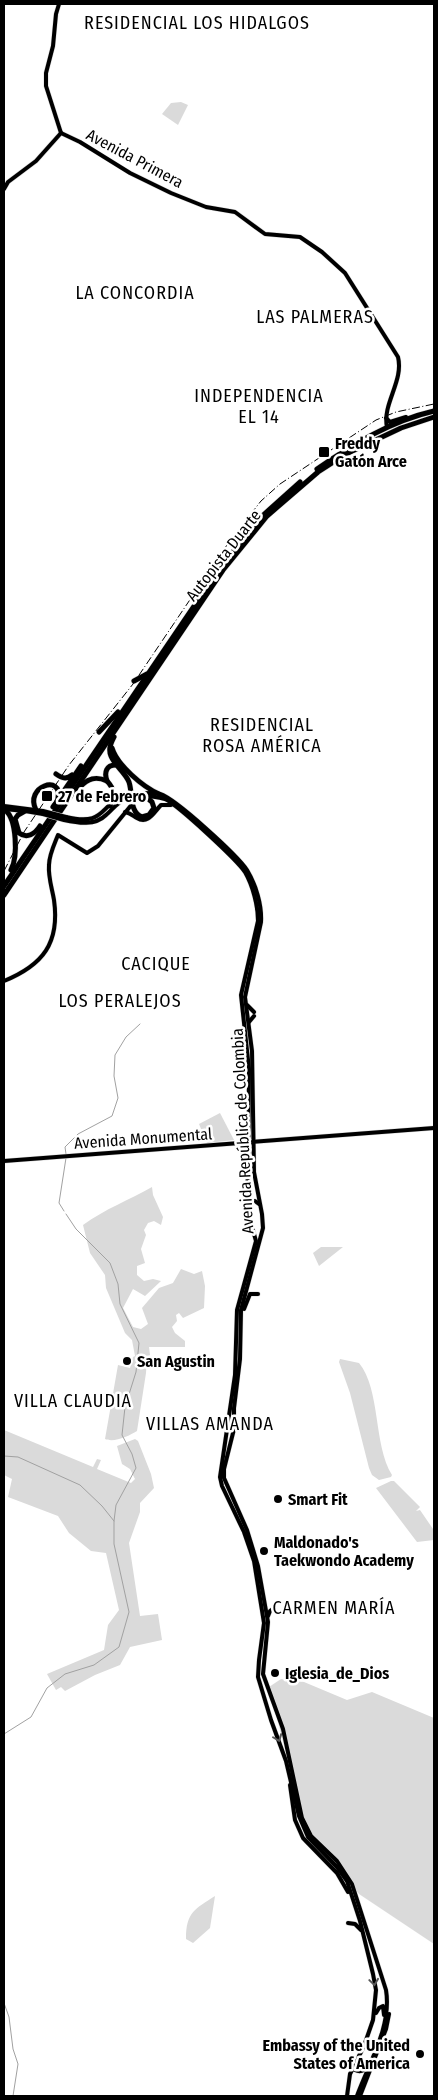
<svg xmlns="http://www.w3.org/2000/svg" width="438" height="2100" font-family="'Fira Sans Condensed',sans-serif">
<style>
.green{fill:#dadada}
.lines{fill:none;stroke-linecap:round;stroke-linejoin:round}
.stream{stroke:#a1a1a1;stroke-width:1}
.major-casing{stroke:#dbdbdb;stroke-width:5}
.highway-casing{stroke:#dbdbdb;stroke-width:6}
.major{stroke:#000;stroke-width:4}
.highway{stroke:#000;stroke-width:5}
.rail{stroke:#000;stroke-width:1;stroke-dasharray:8 2.5 1 2.5;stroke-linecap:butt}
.major-bridge-casing{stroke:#dbdbdb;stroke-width:5;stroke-linecap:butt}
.major-bridge{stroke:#000;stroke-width:4}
.oneway{stroke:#595959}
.poi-dot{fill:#000;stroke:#fff;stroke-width:2}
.labels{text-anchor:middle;stroke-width:5;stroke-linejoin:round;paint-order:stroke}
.street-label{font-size:16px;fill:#000;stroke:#fff}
.poi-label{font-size:16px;font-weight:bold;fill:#000;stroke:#fff;text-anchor:start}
.neighbourhood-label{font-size:18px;letter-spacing:1px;fill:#000;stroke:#fff}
</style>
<rect width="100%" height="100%" fill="#fff"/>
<g class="green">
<polygon points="181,102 188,105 178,125 162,114 171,103"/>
<polygon points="220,1113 234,1140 207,1143 199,1124"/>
<path d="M152,1187L153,1195L163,1217L161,1225L154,1221L148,1223L144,1230L146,1235L141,1249L145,1263L137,1266V1275L144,1281L153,1279L161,1281L145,1296L133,1289L123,1308L133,1327L141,1329L148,1324L142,1308L159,1288L173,1283L181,1269L194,1274L202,1271L205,1286L204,1308L183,1318L179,1313L176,1315L177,1321L172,1327L175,1333L185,1341V1347H149L150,1355L147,1358L146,1373L137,1431C129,1436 114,1443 105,1439L118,1365L130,1368L133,1357L135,1356L132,1340L125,1333L106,1288L105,1275L90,1253L83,1225C105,1209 129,1200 152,1187Z"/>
<polygon points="321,1247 343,1247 319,1266 313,1253"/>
<path d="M340,1359L359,1363C381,1390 373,1444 392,1475L391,1477L379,1480L372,1475L369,1468L350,1393L339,1362Z"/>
<polygon points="4,1430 93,1467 97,1459 101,1460 97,1469 131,1483 135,1479 130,1469 122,1464 117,1446 135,1439 138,1441 151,1474 154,1488 140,1503 140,1512 129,1543 140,1616 158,1614 162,1640 130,1647 120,1665 95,1675 65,1691 61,1687 56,1690 47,1674 104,1650 108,1625 119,1610 106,1553 91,1551 69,1533 58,1516 8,1497 12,1479 4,1475"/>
<polygon points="391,1481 394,1481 420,1507 416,1511 420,1510 433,1529 434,1540 417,1542 376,1488"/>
<polygon points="281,1679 304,1682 347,1700 372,1692 434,1718 434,1944 359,1894 308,1838 269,1687"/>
<path d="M215,1896L210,1928L193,1943L186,1939C186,1912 195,1909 215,1896Z"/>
</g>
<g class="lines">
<g class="stream">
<polyline points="66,1154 65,1147 78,1134 112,1116 118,1098 114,1076 115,1055 126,1037 140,1024"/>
<polyline points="64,1211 59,1203 66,1158"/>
<polyline points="4,1456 18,1457 80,1485 102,1506 114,1521"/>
<polyline points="4,1734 31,1717 47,1688 65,1674 94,1665 119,1647 129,1612 114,1544 114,1521 116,1505 136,1468 132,1454 122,1435 125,1407 136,1372 139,1343 120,1304 118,1284 110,1263 76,1229 66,1214"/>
<polyline points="4,2003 9,2017 13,2049 18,2064 13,2096"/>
</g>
<defs>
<g id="major">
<polyline points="59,4 56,14 53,46 46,73 46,86 61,133"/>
<path d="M61,133L80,142L130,173L171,193L206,207L235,212L265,234L300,237L322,252L345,273L398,357C404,381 382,404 387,427"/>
<polyline points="4,189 8,182 36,161 61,133"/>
<polyline points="386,418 390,422 406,417"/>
<path d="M137,794C144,793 153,792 160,794C176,799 237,855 247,870C256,885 262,905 261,922L245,997L252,1051L254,1172L262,1214L263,1228L241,1310L240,1359L234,1408V1429L224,1469V1478L247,1530L258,1566L268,1622L263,1674L283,1729L302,1818L311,1836L337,1861L352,1884L386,1990C392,2026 369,2063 357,2096"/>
<path d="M138,796C147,796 156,796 165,799C179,806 236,859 245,872C253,886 258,906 258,921L241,995L249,1069L248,1173L246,1206L256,1241L237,1310L235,1375L220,1477L222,1486L244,1532L254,1561L264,1623L259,1660L258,1677L271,1720L286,1761L299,1816L308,1837L337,1867L347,1881L360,1921L373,1974L376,1990L373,2020L364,2046L350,2074L347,2096"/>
<polyline points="4,806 43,811"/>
<polyline points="4,809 25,811 43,814"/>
<path d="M125,812C130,813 132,815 137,818C148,825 154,812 161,805H171"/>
<path d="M66,817C108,827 98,803 128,795"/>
<path d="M64,820C78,823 95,826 106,815C114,808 118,801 128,798"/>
<path d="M4,981C43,965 60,943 54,900C52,888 48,877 49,865C49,855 54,845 58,835L87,853L98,846L133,803"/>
<polyline points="247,1005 254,1012"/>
<polyline points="249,1022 254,1016"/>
<polyline points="246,1154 239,1143 247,1132"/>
<polyline points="4,1161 434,1128"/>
<polyline points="248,1209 251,1201 255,1201 259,1204"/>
<polyline points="244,1309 250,1294 258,1294"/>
<polyline points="268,1616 270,1611 274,1608"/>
<polyline points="290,1785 295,1820 303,1838 337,1873 348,1892"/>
<polyline points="348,1923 355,1924 361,1930"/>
<polyline points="376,2013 379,2008 383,2006 384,2015"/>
<path d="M354,2065L355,2070C361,2073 364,2070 368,2067"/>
<polyline points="360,2096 386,2029 389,2014"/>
</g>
<g id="highway">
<path d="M317,469C353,444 391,421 434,411"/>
<polyline points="134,681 147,674"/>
<polyline points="99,732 118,712"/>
<path d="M114,737C111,743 108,749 111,756C115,766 125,772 129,782C133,794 129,812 142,817L149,815L154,808L152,802L145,796"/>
<path d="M112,748C117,765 143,787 159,794"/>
<path d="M56,774C62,778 66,780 72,775"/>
<path d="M107,781C104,773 106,764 117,765"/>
<path d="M80,787C88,778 96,776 107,781C115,789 114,796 110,806"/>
<polyline points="53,807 81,766"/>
<path d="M5,810C17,819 18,857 11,870"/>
<path d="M36,810C24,786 63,774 58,798"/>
<path d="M25,811L18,815L15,819L19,833C27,839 35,834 40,826"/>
<polyline points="4,886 220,568 260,518 300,482"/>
<polyline points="4,895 223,570 267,516 318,472 346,454 401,428 434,417"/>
</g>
</defs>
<use href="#major" class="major-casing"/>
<use href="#highway" class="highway-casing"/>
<use href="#major" class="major"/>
<use href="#highway" class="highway"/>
<polyline class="rail" points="4,871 24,832 69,765 133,684 231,539 261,501 280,484 376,420 396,412 434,404"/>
<defs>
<g id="major-bridge">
<polyline points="128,795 137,794"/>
<polyline points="128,798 138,796"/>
<polyline points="43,811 66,817"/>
<polyline points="43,814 64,820"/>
</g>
</defs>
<use href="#major-bridge" class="major-bridge-casing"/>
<use href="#major-bridge" class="major-bridge"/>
</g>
<defs><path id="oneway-chevron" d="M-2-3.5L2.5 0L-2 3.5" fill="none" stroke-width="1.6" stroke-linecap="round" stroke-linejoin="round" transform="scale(1.25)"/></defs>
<g class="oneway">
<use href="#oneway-chevron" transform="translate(278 1738) rotate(69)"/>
<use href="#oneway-chevron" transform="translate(374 1982) rotate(82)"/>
</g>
<g class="poi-dot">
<rect x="318" y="446" width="12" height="12" rx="2.5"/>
<rect x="41" y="790" width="12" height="12" rx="2.5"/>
<circle cx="127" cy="1361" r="5"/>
<circle cx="278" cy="1499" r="5"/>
<circle cx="264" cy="1551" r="5"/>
<circle cx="275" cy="1673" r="5"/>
<circle cx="420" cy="2054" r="5"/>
</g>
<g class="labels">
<g class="street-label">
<text transform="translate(135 158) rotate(28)" y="6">Avenida Primera</text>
<text transform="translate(223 555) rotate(-52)" y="6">Autopista Duarte</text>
<text transform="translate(242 1131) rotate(-93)" y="6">Avenida República de Colombia</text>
<text transform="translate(143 1138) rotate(-4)" y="6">Avenida Monumental</text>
</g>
<g class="poi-label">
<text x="335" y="449">Freddy<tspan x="335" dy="18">Gatón Arce</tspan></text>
<text x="58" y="802">27 de Febrero</text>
<text x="137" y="1367">San Agustin</text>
<text x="288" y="1505">Smart Fit</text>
<text x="274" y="1548">Maldonado's<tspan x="274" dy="18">Taekwondo Academy</tspan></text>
<text x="285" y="1679">Iglesia_de_Dios</text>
<text x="410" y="2051" text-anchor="end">Embassy of the United<tspan x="410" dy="18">States of America</tspan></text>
</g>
<g class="neighbourhood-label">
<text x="197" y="29">RESIDENCIAL LOS HIDALGOS</text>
<text x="135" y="299">LA CONCORDIA</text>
<text x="315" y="323">LAS PALMERAS</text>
<text x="259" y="402">INDEPENDENCIA<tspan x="259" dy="21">EL 14</tspan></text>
<text x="262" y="731">RESIDENCIAL<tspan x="262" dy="21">ROSA AMÉRICA</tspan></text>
<text x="156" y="970">CACIQUE</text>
<text x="120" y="1007">LOS PERALEJOS</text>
<text x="73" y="1407">VILLA CLAUDIA</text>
<text x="210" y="1430">VILLAS AMANDA</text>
<text x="334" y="1614">CARMEN MARÍA</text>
</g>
</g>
<rect width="438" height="2100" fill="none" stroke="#000000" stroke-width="10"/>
</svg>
